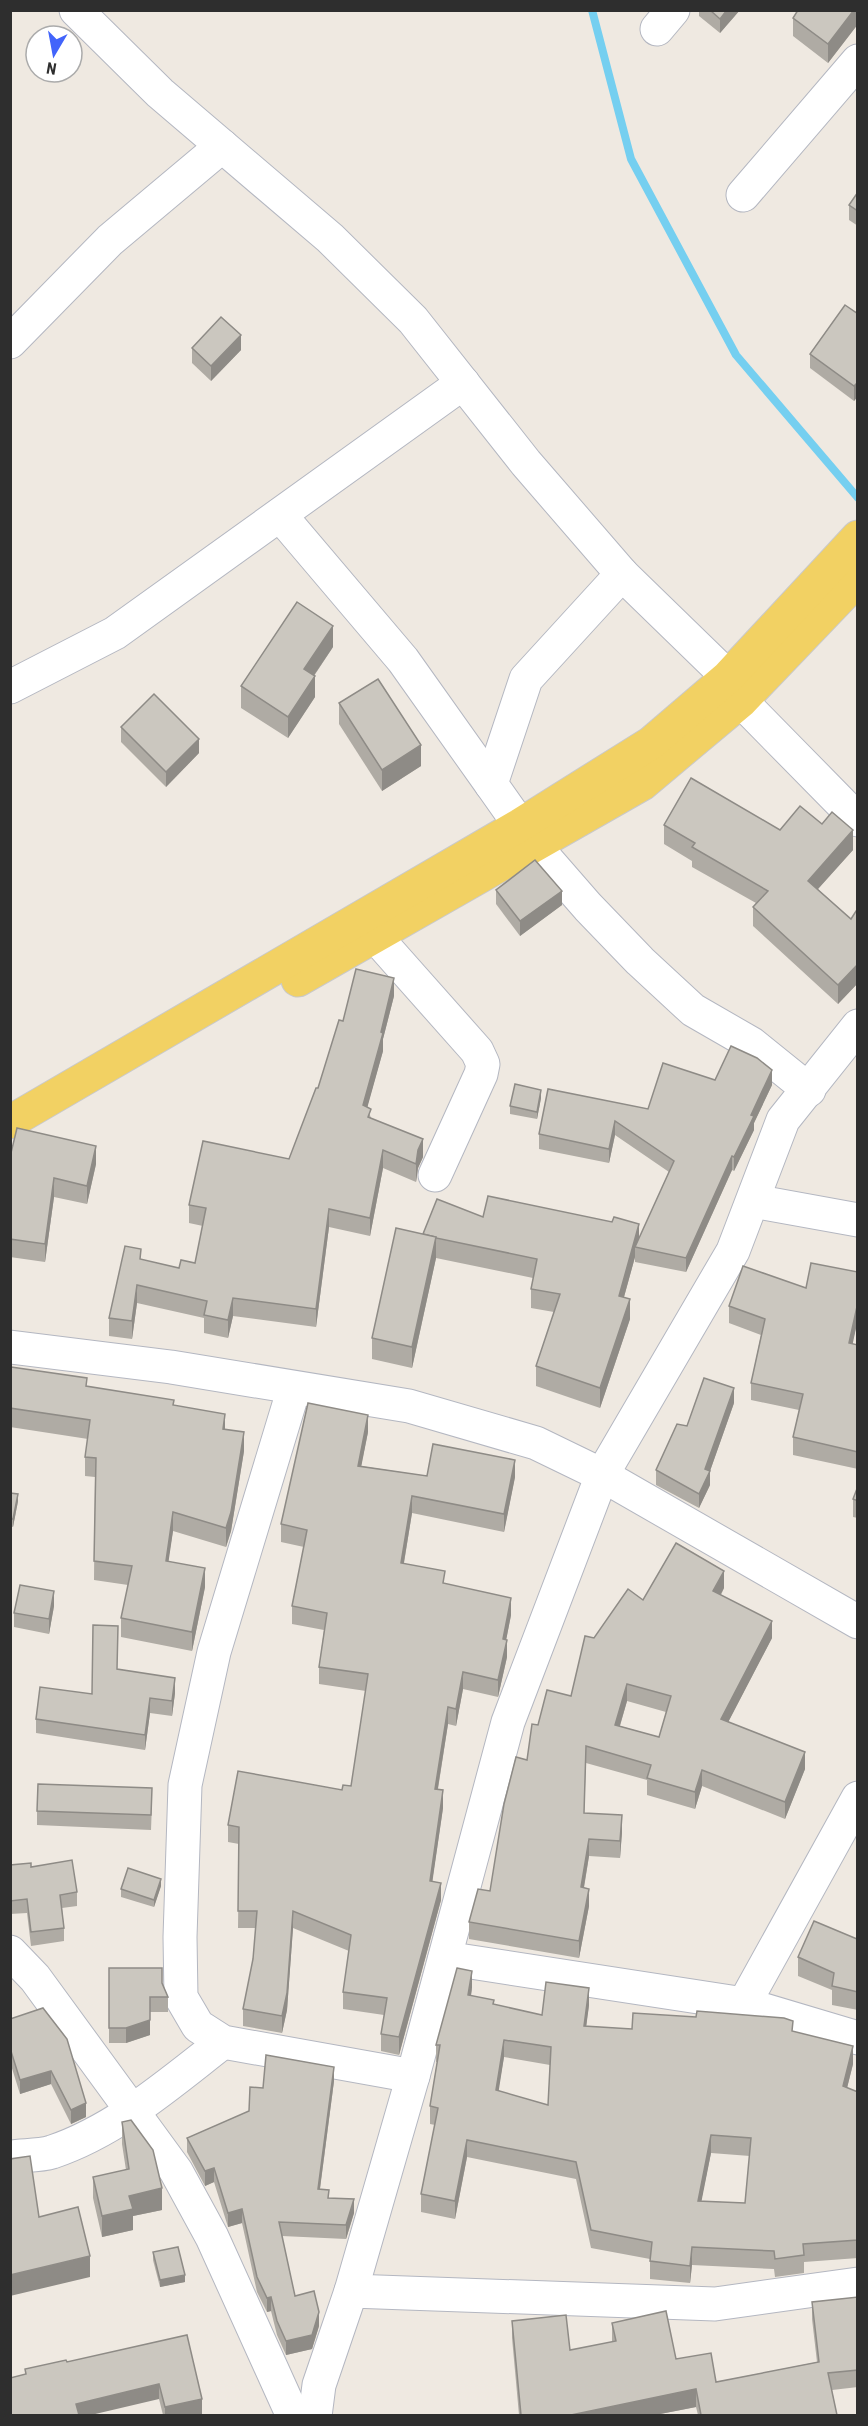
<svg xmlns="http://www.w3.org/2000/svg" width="868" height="2426" font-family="'Roboto Condensed',sans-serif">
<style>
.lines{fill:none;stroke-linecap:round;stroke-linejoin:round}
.stream{stroke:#75cff0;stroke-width:8}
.minor-casing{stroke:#b4b7c1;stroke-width:35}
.major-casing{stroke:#c9c9c9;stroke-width:35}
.minor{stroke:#fff;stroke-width:33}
.major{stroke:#f2d163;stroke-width:33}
.wall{fill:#afaba4;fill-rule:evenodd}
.shaded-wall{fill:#8e8b86}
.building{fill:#cbc7bf;stroke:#8e8b86;stroke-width:1.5;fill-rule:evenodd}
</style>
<rect width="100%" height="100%" fill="#efe9e1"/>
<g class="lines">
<polyline class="stream" points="592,10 631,159 736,355 858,498"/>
<defs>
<g id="minor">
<polyline points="76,10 160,93 330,238 413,320 526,463 622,574"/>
<polyline points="657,29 673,10"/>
<polyline points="743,195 858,61"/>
<polyline points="10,342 110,240 222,146"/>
<polyline points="280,515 403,660 491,784"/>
<polyline points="10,687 115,633 463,383"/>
<polyline points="375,936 477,1051 483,1064 481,1074 435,1175"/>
<polyline points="809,1090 752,1044 693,1010 640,961 588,907 534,845 491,784 526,679 622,574 728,677 741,701 858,820"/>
<polyline points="753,1201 858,1220"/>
<polyline points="10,1347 171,1367 409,1406 536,1443 602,1475 858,1622"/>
<polyline points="294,1388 214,1652 185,1785 180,1937 181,1997 198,2026 223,2042 413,2076"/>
<polyline points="10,1952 35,1978 176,2171 212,2237 293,2416"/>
<polyline points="445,1958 744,2004 858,2038"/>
<polyline points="744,2004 858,1798"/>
<path d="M10,2157C24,2155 39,2156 52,2152C117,2130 170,2083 223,2042"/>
<polyline points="351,2291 715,2304 858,2284"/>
<polyline points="315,2416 319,2385 351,2291 413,2076 508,1722 602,1475 733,1251 783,1120 858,1026"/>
</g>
<g id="major">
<polyline points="298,980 642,784 741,701 858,579"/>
<polyline points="10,1122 520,825 651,743 728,677 858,537"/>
</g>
</defs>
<use href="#minor" class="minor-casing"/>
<use href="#major" class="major-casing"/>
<use href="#minor" class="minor"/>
<use href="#major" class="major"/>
</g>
<g class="wall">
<polygon points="699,10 740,10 720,33 699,16"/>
<polygon points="796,10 858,10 858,24 828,63 793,36 793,18 797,12"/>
<polygon points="858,192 858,226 849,220 849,205"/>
<polygon points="858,314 858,396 854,401 810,368 810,354"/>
<polygon points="192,348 241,350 211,381 192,363"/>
<polygon points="333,647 314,676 315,697 288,738 241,708 241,686"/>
<polygon points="339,703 421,766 382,791 339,724"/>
<polygon points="121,727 199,753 166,787 121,742"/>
<polygon points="664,825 780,830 853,850 818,889 851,919 858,908 858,983 838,1004 753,926 753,907 756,903 692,867 692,861 664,844"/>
<polygon points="496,890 562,905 520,936 496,904"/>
<polygon points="394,996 383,1039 383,1051 367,1107 371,1118 423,1157 418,1168 416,1182 383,1168 370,1236 329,1227 316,1327 233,1316 228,1338 204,1333 204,1318 137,1303 132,1339 109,1336 109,1318 141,1260 179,1268 195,1263 203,1226 189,1223 189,1205 289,1159 318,1088 343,1021"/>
<polygon points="715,1080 772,1085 754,1123 754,1130 734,1171 732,1170 686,1272 635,1262 635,1257 624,1297 630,1319 600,1408 536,1386 536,1366 554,1312 531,1308 531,1289 533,1278 436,1258 412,1368 372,1359 372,1338 423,1234 483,1217 639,1239 669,1172 615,1135 609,1163 539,1149 539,1134 648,1109"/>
<polygon points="541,1098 537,1119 510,1114 510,1106"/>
<polygon points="10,1157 96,1164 87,1204 54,1197 45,1262 10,1257"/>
<polygon points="858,1272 858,1319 852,1344 858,1345 858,1469 793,1455 793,1437 799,1410 751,1400 751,1383 761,1335 729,1323 729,1306 806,1288"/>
<polygon points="10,1370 174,1405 225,1430 244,1451 231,1531 226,1547 173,1531 168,1561 205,1587 192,1651 121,1637 121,1618 128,1585 94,1580 95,1477 85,1476 85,1457 88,1439 10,1427"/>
<polygon points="734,1403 710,1471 710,1485 699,1508 656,1485 656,1470 687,1426"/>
<polygon points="368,1432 361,1466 427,1476 515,1477 504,1532 412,1513 404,1563 445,1584 511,1615 506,1640 507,1657 498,1697 463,1689 456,1726 448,1724 438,1789 443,1808 432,1882 441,1900 399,2055 381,2051 381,2034 384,2015 343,2009 343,1992 349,1951 293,1928 287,2010 282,2033 243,2026 243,2009 253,1959 256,1928 238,1928 239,1844 228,1842 228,1825 342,1790 351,1786 366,1691 319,1684 319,1667 324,1630 292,1624 292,1606 304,1547 281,1542 281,1524"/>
<polygon points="858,1486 858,1518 853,1517 853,1499"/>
<polygon points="10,1493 18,1501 13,1527 10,1526"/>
<path d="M724,1588L721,1595L772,1638L728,1722L805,1769L785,1819L702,1786L695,1809L647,1795V1780L586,1763L584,1813L622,1832L620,1858L589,1856L584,1888L589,1906L579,1958L469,1939V1922L490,1891L527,1760L538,1725L571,1696L594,1638L643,1600ZM627,1701L666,1712L659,1737L620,1726Z"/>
<polygon points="54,1606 49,1634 14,1627 14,1613"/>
<polygon points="118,1669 175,1693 172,1716 150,1713 145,1750 36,1733 36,1719 92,1694"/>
<polygon points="152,1803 151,1830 37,1825 37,1811"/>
<polygon points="10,1865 77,1892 77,1906 62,1908 64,1928 64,1941 31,1946 27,1913 10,1914"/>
<polygon points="161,1886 154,1907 121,1897 121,1889"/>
<polygon points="858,1937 858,2010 832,2005 832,1990 798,1976 798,1957 857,1939"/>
<polygon points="109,1968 162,1983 168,1997 168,2012 150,2012 150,2035 126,2043 109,2043"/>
<path d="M472,1988L471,1996L494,2005L542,2015L589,2005L586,2026L632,2029L793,2032L853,2064L847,2088L858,2092V2258L804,2262V2273L775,2277L774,2269L692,2265L690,2283L650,2279V2259L591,2248L576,2179L467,2157L455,2219L421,2212V2194L435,2125L430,2124V2106L437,2062H436V2045ZM504,2057L550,2065L548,2105L498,2091ZM711,2153L750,2156L745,2203L701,2201Z"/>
<polygon points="10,2019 86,2117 71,2124 51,2084 20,2094 10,2062"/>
<polygon points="334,2081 320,2189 329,2198 354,2213 346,2239 282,2236 295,2296 319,2326 312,2349 286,2355 277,2335 271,2311 267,2312 257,2292 242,2223 228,2227 214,2182 205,2186 187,2152 187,2138 249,2111 263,2088"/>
<polygon points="122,2122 162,2210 133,2216 133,2230 102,2237 93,2198 93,2177 126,2170 122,2144"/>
<polygon points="153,2252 185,2282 160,2287 153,2260"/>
<polygon points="858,2297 858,2387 832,2390 837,2415 698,2415 696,2407 655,2415 519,2415 512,2338 512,2321 570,2350 612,2342 612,2323 716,2382 817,2362 812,2319 812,2302"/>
<polygon points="187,2335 202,2414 194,2415 163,2415 159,2399 25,2374 25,2369 67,2362"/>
</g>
<g class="shaded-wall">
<polygon points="727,10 740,10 720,33 720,19"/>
<polygon points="854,10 858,10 858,24 828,63 828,44"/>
<polygon points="241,335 241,350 211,381 211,366"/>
<polygon points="858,382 858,396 854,401 854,386"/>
<polygon points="333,626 333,647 304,690 304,669"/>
<polygon points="315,676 315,697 288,738 288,717"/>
<polygon points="199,739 199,753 166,787 166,772"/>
<polygon points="421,745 421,766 382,791 382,770"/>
<polygon points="853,830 853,850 808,900 808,881"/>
<polygon points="562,891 562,905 520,936 520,921"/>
<polygon points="858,964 858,983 838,1004 838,985"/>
<polygon points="394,978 394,996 383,1039 383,1051 363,1123 363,1105"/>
<polygon points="772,1070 772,1085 754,1123 754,1130 734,1171 734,1157 751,1115"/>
<polygon points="541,1090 541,1098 537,1119 537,1112"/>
<polygon points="615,1121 615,1135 609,1163 609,1149"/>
<polygon points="423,1139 423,1157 418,1168 416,1182 416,1164 418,1150"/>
<polygon points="96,1146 96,1164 87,1204 87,1186"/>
<polygon points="383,1150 383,1168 370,1236 370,1218"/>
<polygon points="732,1156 732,1170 686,1272 686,1258"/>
<polygon points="54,1178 54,1197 45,1262 45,1244"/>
<polygon points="329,1209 329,1227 316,1327 316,1309"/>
<polygon points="639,1224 639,1243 635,1247 635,1257 619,1315 619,1296"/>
<polygon points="436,1237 436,1258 412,1368 412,1347"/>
<polygon points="137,1285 137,1303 132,1339 132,1321"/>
<polygon points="233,1298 233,1316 228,1338 228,1320"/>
<polygon points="630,1299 630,1319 600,1408 600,1388"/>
<polygon points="858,1302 858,1319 849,1361 849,1343"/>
<polygon points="734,1388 734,1403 710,1471 710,1485 699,1508 699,1494 705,1469"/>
<polygon points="225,1414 225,1432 223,1429"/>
<polygon points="368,1415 368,1432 358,1483 358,1466"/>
<polygon points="244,1432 244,1451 231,1531 226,1547 226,1528"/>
<polygon points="515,1460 515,1477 504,1532 504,1514"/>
<polygon points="18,1494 18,1501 13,1527 13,1519"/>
<polygon points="412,1496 412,1513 401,1580 401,1563"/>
<polygon points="173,1512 173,1531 166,1579 166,1561"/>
<polygon points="205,1568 205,1587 192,1651 192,1632"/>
<polygon points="724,1571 724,1588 713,1608 713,1591"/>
<polygon points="54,1591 54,1606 49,1634 49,1619"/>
<polygon points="511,1598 511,1615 503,1656 503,1639"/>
<polygon points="772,1621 772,1638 721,1736 721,1719"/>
<polygon points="507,1640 507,1657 498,1697 498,1680"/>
<polygon points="463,1672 463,1689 456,1726 456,1709"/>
<polygon points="175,1678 175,1693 172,1716 172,1701"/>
<polygon points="627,1684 627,1701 615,1742 615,1725"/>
<polygon points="150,1698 150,1713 145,1750 145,1735"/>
<polygon points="448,1707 448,1724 435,1806 435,1789"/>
<polygon points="805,1752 805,1769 785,1819 785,1802"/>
<polygon points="702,1770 702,1786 695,1809 695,1792"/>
<polygon points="443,1790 443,1808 430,1898 430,1881"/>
<polygon points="622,1815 622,1832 620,1858 620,1841"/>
<polygon points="589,1839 589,1856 581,1904 581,1887"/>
<polygon points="161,1879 161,1886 154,1907 154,1900"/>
<polygon points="441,1883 441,1900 399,2055 399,2037"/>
<polygon points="589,1889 589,1906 579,1958 579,1941"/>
<polygon points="293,1911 293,1928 287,2010 282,2033 282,2016"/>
<polygon points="472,1971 472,1988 468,2013 468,1995"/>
<polygon points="589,1988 589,2005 584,2044 584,2026"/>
<polygon points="150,2020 150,2035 126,2043 126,2028"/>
<polygon points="504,2040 504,2057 496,2108 496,2090"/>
<polygon points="853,2046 853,2064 843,2104 843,2086"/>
<polygon points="334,2067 334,2081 318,2203 318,2189"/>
<polygon points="51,2071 51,2084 20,2094 20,2080"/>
<polygon points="86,2103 86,2117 71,2124 71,2110"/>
<polygon points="711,2135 711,2153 698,2219 698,2201"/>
<polygon points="467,2140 467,2157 455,2219 455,2201"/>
<polygon points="214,2168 214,2182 205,2186 205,2171"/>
<polygon points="162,2188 162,2210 133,2216 133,2230 102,2237 102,2216 129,2196"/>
<polygon points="354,2199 354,2213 346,2239 346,2225"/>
<polygon points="242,2209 242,2223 228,2227 228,2213"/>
<polygon points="692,2247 692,2265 690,2283 690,2266"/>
<polygon points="90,2256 90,2277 10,2296 10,2275"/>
<polygon points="185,2275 185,2282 160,2287 160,2280"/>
<polygon points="271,2297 271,2311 267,2312 267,2298"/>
<polygon points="319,2312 319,2326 312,2349 286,2355 286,2341"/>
<polygon points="159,2384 159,2399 91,2415 76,2415 76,2404"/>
<polygon points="696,2389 696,2407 655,2415 571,2415"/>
<polygon points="202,2399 202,2414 194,2415 165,2415 165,2407"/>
</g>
<g class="building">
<polygon points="710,10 727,10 720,19"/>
<polygon points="798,10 854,10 828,44 793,18"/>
<polygon points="858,192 858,211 849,205"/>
<polygon points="845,305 858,314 858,382 854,386 810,354"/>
<polygon points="221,317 241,335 211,366 192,348"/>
<polygon points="297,602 333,626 304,669 315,676 288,717 241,686"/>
<polygon points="378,679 421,745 382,770 339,703"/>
<polygon points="154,694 199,739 166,772 121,727"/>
<polygon points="691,778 780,830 800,806 822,824 832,812 853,830 808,881 851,919 858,908 858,964 838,985 753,907 768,891 692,847 695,843 664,825"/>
<polygon points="535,860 562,891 520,921 496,890"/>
<polygon points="356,969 394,978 381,1032 383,1033 363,1105 371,1109 368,1117 423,1139 418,1150 416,1164 383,1150 370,1218 329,1209 316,1309 233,1298 228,1320 204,1315 207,1301 137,1285 132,1321 109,1318 125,1246 141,1249 140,1259 179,1268 181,1260 195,1263 206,1208 189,1205 203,1141 289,1159 316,1088 318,1088 339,1020 343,1021"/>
<polygon points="731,1046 757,1058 772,1070 751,1115 754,1116 734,1157 732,1156 686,1258 635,1247 674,1161 615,1121 609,1149 539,1134 548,1089 648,1109 663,1063 715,1080"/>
<polygon points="515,1084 541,1090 537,1112 510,1106"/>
<polygon points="17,1128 96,1146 87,1186 54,1178 45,1244 10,1239 10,1157"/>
<polygon points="488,1196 612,1222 614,1217 639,1224 619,1296 630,1299 600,1388 536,1366 560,1294 531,1289 537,1259 436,1238 436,1237 423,1234 437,1199 483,1217"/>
<polygon points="396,1228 436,1237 412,1347 372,1338"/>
<polygon points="811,1263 858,1272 858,1302 849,1343 858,1345 858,1452 793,1437 803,1394 751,1383 765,1319 729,1306 743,1266 806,1288"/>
<polygon points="11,1367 87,1378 86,1386 174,1400 173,1405 225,1414 223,1429 244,1432 231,1512 226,1528 173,1512 166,1561 205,1568 192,1632 121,1618 132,1566 94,1561 96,1458 85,1457 90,1420 10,1408"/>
<polygon points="704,1378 734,1388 705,1469 710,1471 699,1494 656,1470 677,1424 687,1426"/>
<polygon points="308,1403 368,1415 358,1466 427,1476 433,1444 515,1460 504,1514 412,1496 401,1563 445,1571 443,1583 511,1598 503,1639 507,1640 498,1680 463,1672 456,1709 448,1707 435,1789 443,1790 430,1881 441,1883 399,2037 381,2034 387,1998 343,1992 351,1935 293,1911 287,1993 282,2016 243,2009 253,1959 257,1911 238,1911 239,1827 228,1825 238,1771 342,1790 343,1785 351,1786 368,1674 319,1667 327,1613 292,1606 307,1530 281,1524"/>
<polygon points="858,1486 858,1501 853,1499"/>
<polygon points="10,1493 18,1494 13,1519 10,1519"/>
<path d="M676,1543L724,1571L713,1591L772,1621L721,1719L805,1752L785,1802L702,1770L695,1792L647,1778L651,1765L586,1746L584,1813L622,1815L620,1841L589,1839L581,1887L589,1889L579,1941L469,1922L478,1889L490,1891L504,1804L516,1757L527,1760L532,1724L538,1725L547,1690L571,1696L585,1636L594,1638L628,1589L643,1600ZM627,1684L671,1696L659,1737L615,1725Z"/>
<polygon points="20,1585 54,1591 49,1619 14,1613"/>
<polygon points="93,1625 118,1626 117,1669 175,1678 172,1701 150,1698 145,1735 36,1719 40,1687 92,1694"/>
<polygon points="38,1784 152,1788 151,1815 37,1811"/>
<polygon points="72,1860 77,1892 60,1895 64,1928 31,1932 27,1899 10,1901 10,1865 31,1863 31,1867"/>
<polygon points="128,1868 161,1879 154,1900 121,1889"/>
<polygon points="814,1921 857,1939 858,1937 858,1992 832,1986 834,1973 798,1957"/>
<polygon points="109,1968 162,1968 162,1983 168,1997 150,1997 150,2020 126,2028 109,2028"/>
<path d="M457,1968L472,1971L468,1995L494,2000L493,2004L542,2015L546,1982L589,1988L584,2026L632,2029L633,2013L696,2017L697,2011L784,2018L793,2021L792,2031L853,2046L843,2086L858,2092V2240L803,2244L804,2255L775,2259L774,2251L692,2247L690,2266L650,2261L652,2242L591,2230L576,2162L467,2140L455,2201L421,2194L438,2108L430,2106L440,2045H436ZM504,2040L551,2047L548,2105L496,2090ZM711,2135L751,2138L745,2203L698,2201Z"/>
<polygon points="43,2008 67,2039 86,2103 71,2110 51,2071 20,2080 10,2048 10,2019"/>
<polygon points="266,2055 334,2067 318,2189 329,2190 328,2198 354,2199 346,2225 279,2222 295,2296 314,2291 319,2312 312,2335 286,2341 277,2321 271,2297 267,2298 257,2277 242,2209 228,2213 214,2168 205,2171 187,2138 249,2111 250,2087 263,2088"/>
<polygon points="131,2120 153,2150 162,2188 129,2196 133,2209 102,2216 93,2177 129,2169 122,2122"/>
<polygon points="30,2156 39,2217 78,2207 90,2256 10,2275 10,2159"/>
<polygon points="178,2247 185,2275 160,2280 153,2252"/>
<polygon points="858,2297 858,2370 828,2373 837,2415 701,2415 696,2389 571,2415 521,2415 512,2321 566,2315 570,2350 616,2341 612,2323 666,2311 676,2359 711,2353 716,2382 819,2362 812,2302"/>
<polygon points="187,2335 202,2399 165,2407 159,2384 76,2404 79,2415 10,2415 10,2378 26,2374 25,2369 66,2360 67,2362"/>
</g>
<rect width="868" height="2426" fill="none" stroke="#2e2e2e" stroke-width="24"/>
<g transform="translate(54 54) rotate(190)"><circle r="28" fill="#ffffff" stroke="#ababab" stroke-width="1.5"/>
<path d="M0-4.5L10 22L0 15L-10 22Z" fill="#4264fb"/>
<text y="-9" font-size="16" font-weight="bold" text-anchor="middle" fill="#2e2e2e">N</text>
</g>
</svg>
